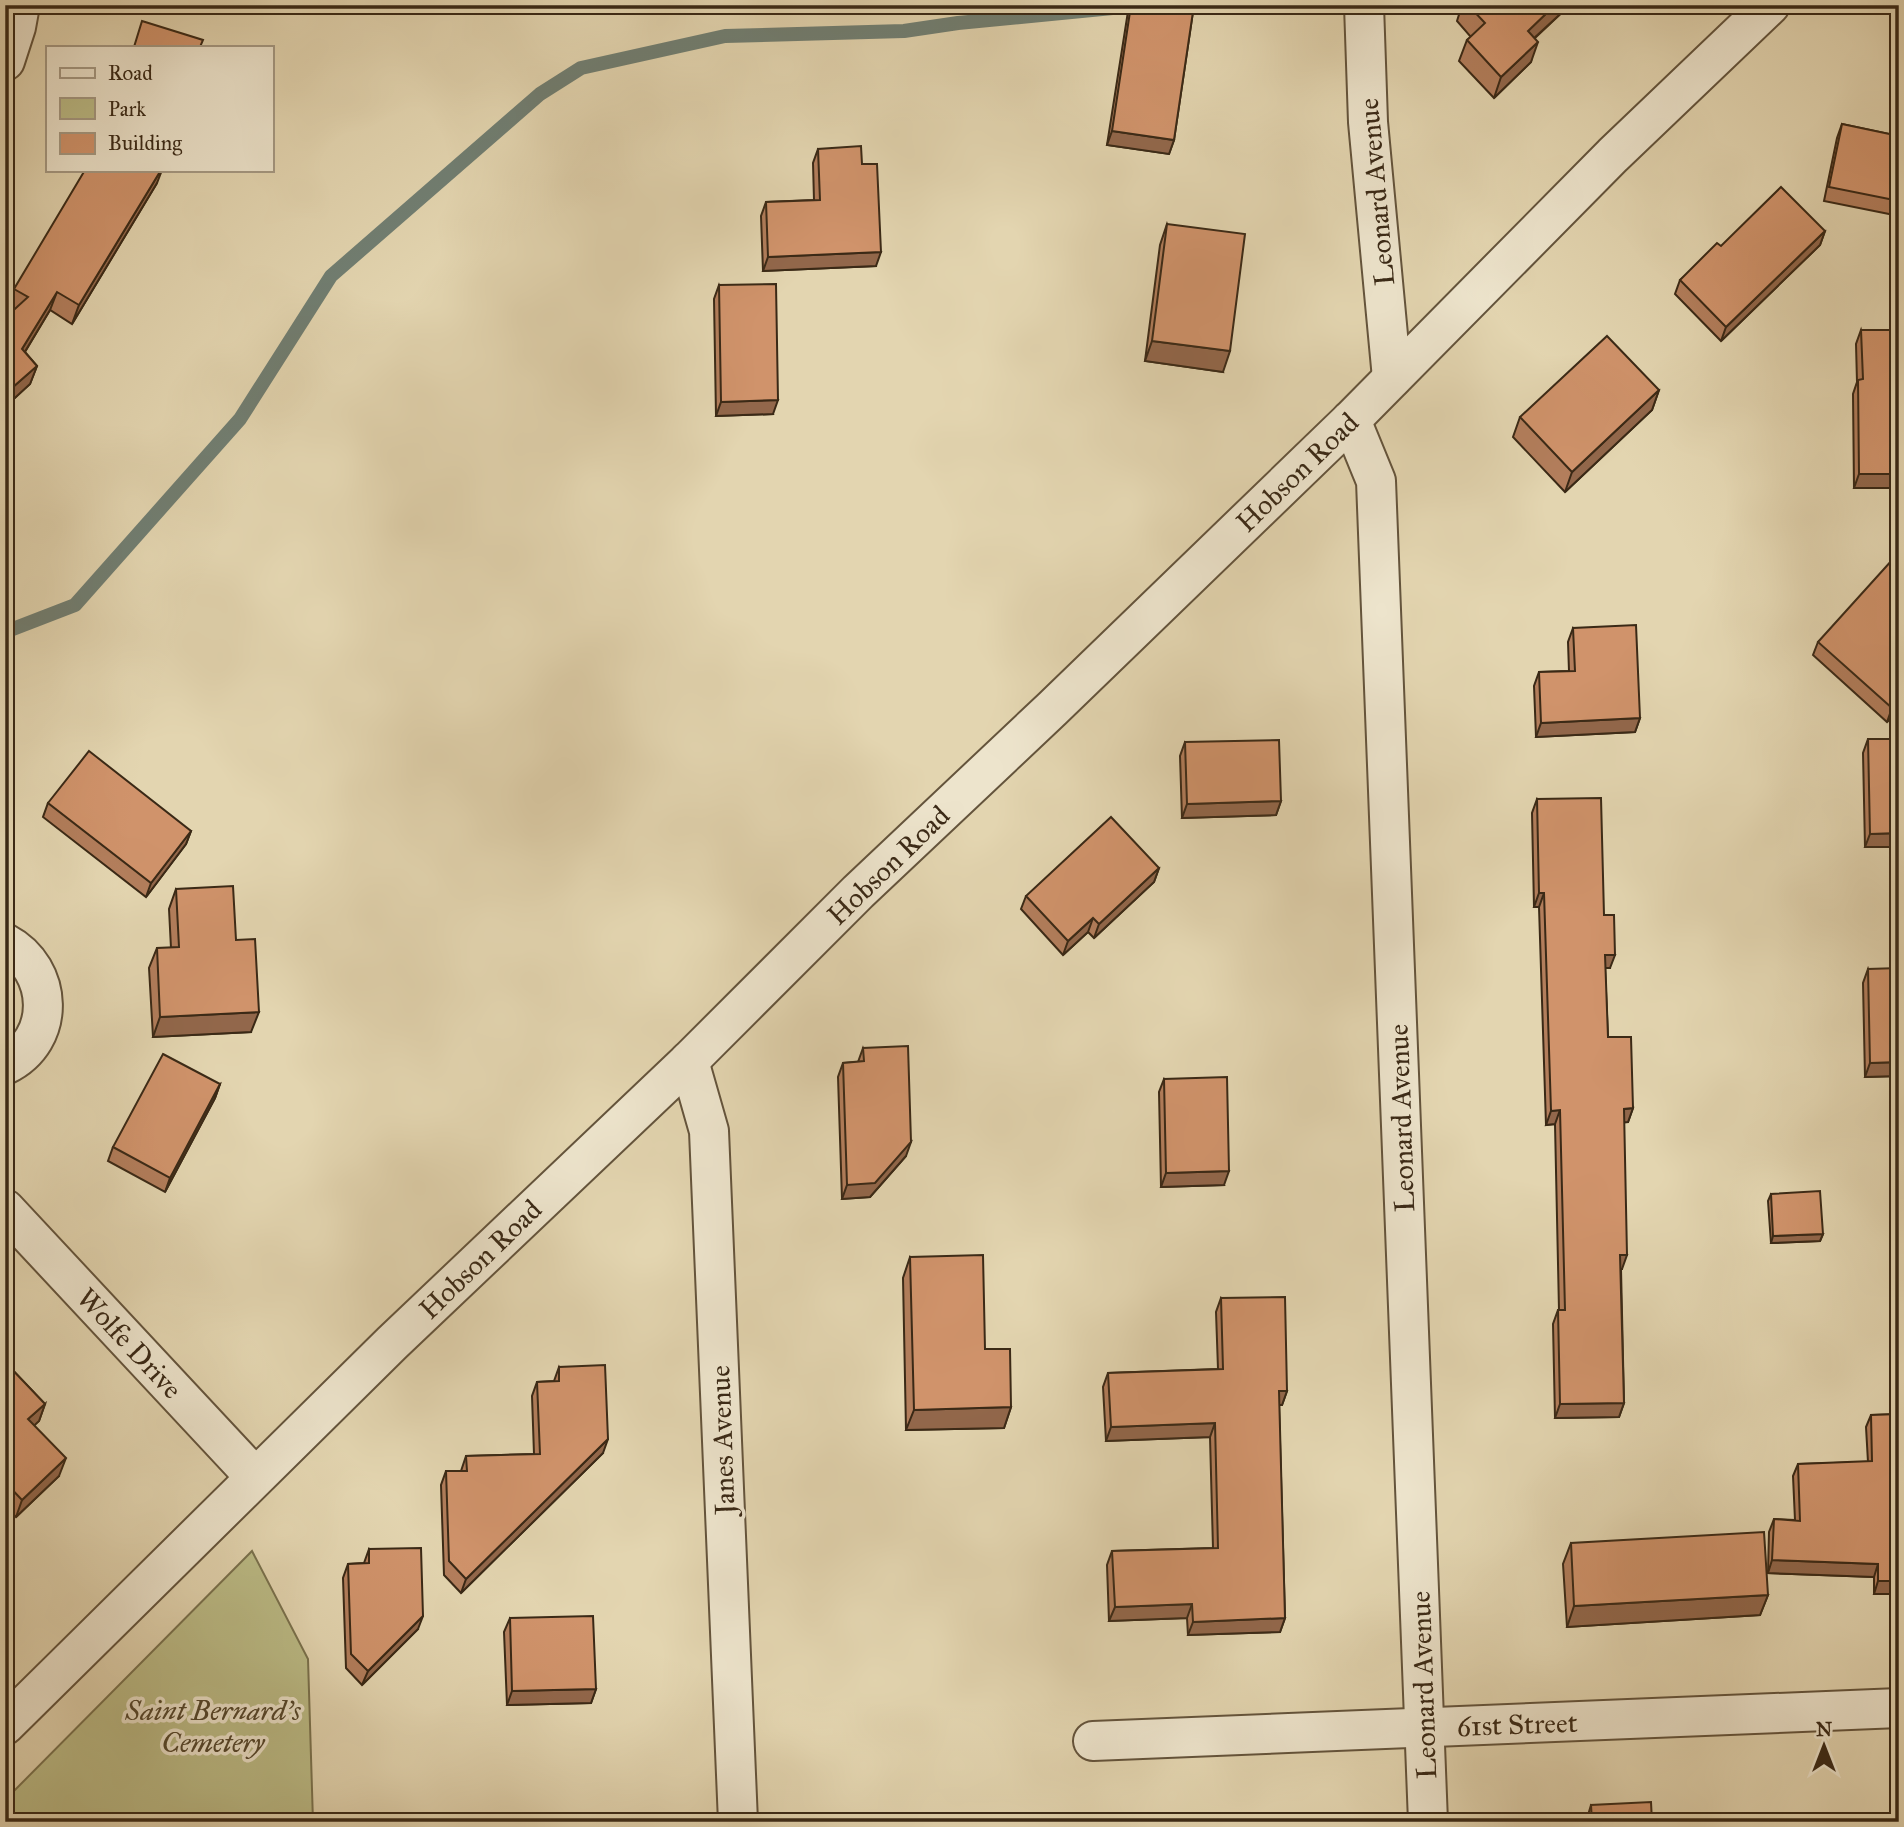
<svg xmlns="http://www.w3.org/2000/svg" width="1904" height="1827" font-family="'IM FELL Great Primer',serif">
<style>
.green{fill:#bbbb86;stroke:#7a724e;stroke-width:2}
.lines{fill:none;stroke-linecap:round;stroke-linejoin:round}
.stream{stroke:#717f73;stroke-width:14}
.minor-casing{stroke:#64543c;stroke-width:42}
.minor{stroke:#ede4cc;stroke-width:38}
.wall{fill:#b37e5c;stroke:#3a2916;stroke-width:2}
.shaded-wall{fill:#92674b;stroke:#3a2916;stroke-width:2}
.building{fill:#d0936b;stroke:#3a2916;stroke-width:2}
.labels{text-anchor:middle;stroke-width:7;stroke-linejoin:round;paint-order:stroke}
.street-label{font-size:28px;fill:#3a2916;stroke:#ede4cc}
.park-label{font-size:28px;font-style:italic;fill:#54462c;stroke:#ede4cc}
</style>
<rect width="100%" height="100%" fill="#e3d5b0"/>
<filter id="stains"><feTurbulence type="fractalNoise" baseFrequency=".00286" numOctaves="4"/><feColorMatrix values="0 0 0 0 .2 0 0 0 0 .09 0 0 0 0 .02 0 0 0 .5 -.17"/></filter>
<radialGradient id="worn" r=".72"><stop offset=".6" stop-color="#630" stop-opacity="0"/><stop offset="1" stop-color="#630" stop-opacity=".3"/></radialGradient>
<polygon class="green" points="252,1551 308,1659 313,1822 5,1822 5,1800"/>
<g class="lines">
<polyline class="stream" points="5,632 75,605 240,419 331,276 540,94 581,68 725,36 904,31 958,23 1143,5"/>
<defs>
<g id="minor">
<polyline points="1364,5 1368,122 1392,378"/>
<polyline points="5,61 16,27 20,5"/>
<polyline points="1351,420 1376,481 1428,1822"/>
<path d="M5,943C54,969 57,1040 5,1065"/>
<polyline points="689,1061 709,1131 738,1822"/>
<polyline points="5,1209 255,1477"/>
<polyline points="5,1725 392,1343 689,1061 858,892 1052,709 1351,420 1613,155 1770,5"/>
<polyline points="1093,1741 1899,1708"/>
</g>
</defs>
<use href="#minor" class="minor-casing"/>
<use href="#minor" class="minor"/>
</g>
<g class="wall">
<polygon points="1129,5 1194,5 1174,140 1169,154 1107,145"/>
<polygon points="1462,5 1570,5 1535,38 1531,62 1494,98 1459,61 1467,40 1471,37 1457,21"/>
<polygon points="1842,124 1899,136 1899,216 1824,201 1837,138"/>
<polygon points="818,149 862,164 876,266 763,271 761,216 766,202 814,200 813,163"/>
<polygon points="157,183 72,324 50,310 25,352 37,366 30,384 5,407 5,318 13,311 7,307 14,289"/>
<polygon points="1167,224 1223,372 1145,361 1160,245"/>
<polygon points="1825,231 1820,245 1721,341 1675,294 1680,280 1721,246"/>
<polygon points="719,285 773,414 716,416 714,299"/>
<polygon points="1861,330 1899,488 1854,488 1853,394 1857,382 1856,344"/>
<polygon points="1659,390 1652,410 1565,492 1513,437 1520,417"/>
<polygon points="1899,565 1899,709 1887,722 1813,655 1818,642"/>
<polygon points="1573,628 1640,718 1635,732 1536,737 1534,686 1539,672 1569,671 1568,642"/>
<polygon points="1868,739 1899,739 1899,847 1865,847 1863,753"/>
<polygon points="1185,742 1281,801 1276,815 1182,818 1180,756"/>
<polygon points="1537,799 1604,915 1610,968 1605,968 1608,1037 1633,1108 1628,1122 1624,1122 1622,1269 1621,1269 1624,1403 1619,1417 1555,1418 1553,1324 1558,1310 1559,1310 1555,1124 1546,1125 1539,907 1534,907 1532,813"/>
<polygon points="48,803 191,831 186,844 146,897 43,817"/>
<polygon points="1159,868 1154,882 1094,938 1088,932 1063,955 1021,909 1026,896"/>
<polygon points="176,889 236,940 251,1032 153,1037 149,968 157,948 171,948 169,909"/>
<polygon points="1868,969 1899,1076 1865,1077 1863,983"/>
<polygon points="863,1048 906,1156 870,1197 842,1199 838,1077 843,1063 858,1062"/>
<polygon points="1164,1079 1224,1185 1161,1187 1159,1092"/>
<polygon points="220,1084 215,1098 165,1192 108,1161 113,1147"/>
<polygon points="1771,1194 1823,1234 1820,1241 1771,1243 1768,1201"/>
<polygon points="1899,1203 1899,1280 1898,1280 1891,1217 1896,1204"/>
<polygon points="910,1257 985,1349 1011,1407 1004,1428 906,1430 903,1278"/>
<polygon points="1221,1298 1287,1391 1282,1405 1279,1405 1285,1618 1280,1632 1188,1635 1187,1618 1109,1621 1107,1565 1112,1551 1213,1548 1210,1437 1106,1441 1103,1387 1108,1373 1218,1369 1216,1312"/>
<polygon points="5,1362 45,1404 39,1421 34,1425 59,1476 16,1517 5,1506"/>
<polygon points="559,1367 603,1453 461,1593 444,1575 441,1485 446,1471 461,1471 466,1456 534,1454 532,1396 537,1382 554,1381"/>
<polygon points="1899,1414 1899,1612 1897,1612 1896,1594 1874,1594 1874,1577 1768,1573 1769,1532 1774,1519 1795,1520 1793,1476 1798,1464 1868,1462 1866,1427 1871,1415"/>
<polygon points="1571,1543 1768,1595 1760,1615 1567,1627 1563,1564"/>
<polygon points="369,1549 418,1629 362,1685 346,1668 343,1578 348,1564 364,1563"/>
<polygon points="510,1618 596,1689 591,1703 507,1705 504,1632"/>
<polygon points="1591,1805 1652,1822 1586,1822"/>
</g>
<g class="shaded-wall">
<polygon points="1555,5 1570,5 1520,51 1528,31"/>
<polygon points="1538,42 1531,62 1494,98 1501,77"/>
<polygon points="1112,131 1174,140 1169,154 1107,145"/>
<polygon points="161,170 162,170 157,183 72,324 79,305"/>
<polygon points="1825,231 1820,245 1721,341 1726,327"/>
<polygon points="881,252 876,266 763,271 768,257"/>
<polygon points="57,292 50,310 15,368 22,349"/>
<polygon points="1152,341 1230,351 1223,372 1145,361"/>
<polygon points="37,366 30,384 5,407 5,394"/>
<polygon points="1659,390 1652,410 1565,492 1572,472"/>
<polygon points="778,400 773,414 716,416 721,402"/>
<polygon points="1859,474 1899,474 1899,488 1854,488"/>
<polygon points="1899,700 1899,709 1887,722 1892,708"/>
<polygon points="1640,718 1635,732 1536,737 1541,723"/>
<polygon points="1281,801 1276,815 1182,818 1187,804"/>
<polygon points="12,806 7,820 5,820 5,807"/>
<polygon points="191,831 186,844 146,897 151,883"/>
<polygon points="1899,833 1899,847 1865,847 1870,834"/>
<polygon points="1159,868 1154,882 1094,938 1099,924"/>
<polygon points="1539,893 1544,893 1539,907 1534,907"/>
<polygon points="1093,918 1088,932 1063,955 1068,941"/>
<polygon points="1605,955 1615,955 1610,968 1600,968"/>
<polygon points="259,1012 251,1032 153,1037 160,1017"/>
<polygon points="1899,1062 1899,1076 1865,1077 1870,1063"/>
<polygon points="220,1084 215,1098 165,1192 170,1178"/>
<polygon points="1633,1108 1628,1122 1619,1123 1624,1109"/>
<polygon points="1560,1110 1555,1124 1546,1125 1551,1111"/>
<polygon points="911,1142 906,1156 870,1197 842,1199 847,1185"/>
<polygon points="1229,1171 1224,1185 1161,1187 1166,1173"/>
<polygon points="1823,1234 1820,1241 1771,1243 1773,1236"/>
<polygon points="1620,1255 1627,1255 1622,1269 1615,1269"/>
<polygon points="1279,1391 1287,1391 1282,1405 1273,1405"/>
<polygon points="1624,1403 1619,1417 1555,1418 1560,1404"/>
<polygon points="45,1404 39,1421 22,1437 28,1419"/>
<polygon points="1011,1407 1004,1428 906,1430 914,1410"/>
<polygon points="1215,1423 1210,1437 1106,1441 1111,1427"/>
<polygon points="608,1439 603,1453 461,1593 466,1579"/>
<polygon points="66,1458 59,1476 16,1517 22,1500"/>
<polygon points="1772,1560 1878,1564 1874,1577 1768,1573"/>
<polygon points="1878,1581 1899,1581 1899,1586 1896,1594 1874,1594"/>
<polygon points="1768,1595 1760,1615 1567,1627 1574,1606"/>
<polygon points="1192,1604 1187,1618 1109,1621 1115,1607"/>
<polygon points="423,1616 418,1629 362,1685 368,1671"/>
<polygon points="1285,1618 1280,1632 1188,1635 1193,1622"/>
<polygon points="596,1689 591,1703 507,1705 512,1691"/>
</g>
<g class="building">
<polygon points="1131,5 1194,5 1174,140 1112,131"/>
<polygon points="1468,5 1555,5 1528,31 1538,42 1501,77 1467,40 1485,23"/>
<polygon points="142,21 203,40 200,47 134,47"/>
<polygon points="1842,124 1899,136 1899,201 1829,187"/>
<polygon points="861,146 862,164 877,164 881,252 768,257 766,202 820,200 818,149"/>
<polygon points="85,170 161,170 79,305 57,292 22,349 37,366 5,394 5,318 28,297 14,289"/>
<polygon points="1781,187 1825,231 1726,327 1680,280 1717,243 1721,246"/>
<polygon points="1167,224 1245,234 1230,351 1152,341"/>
<polygon points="776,284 778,400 721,402 719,285"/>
<polygon points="1861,330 1899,330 1899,474 1859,474 1858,380 1863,379"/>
<polygon points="1607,336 1659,390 1572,472 1520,417"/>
<polygon points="1893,559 1899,565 1899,700 1892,708 1818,642"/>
<polygon points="1636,625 1640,718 1541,723 1539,672 1575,671 1573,628"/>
<polygon points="5,739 6,739 12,806 5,807"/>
<polygon points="1868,739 1899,739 1899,833 1870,834"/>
<polygon points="1279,740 1281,801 1187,804 1185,742"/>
<polygon points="89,751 191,831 151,883 48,803"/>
<polygon points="1601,798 1604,915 1614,915 1615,955 1605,955 1608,1037 1631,1037 1633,1108 1624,1109 1627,1255 1620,1255 1624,1403 1560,1404 1558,1310 1565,1310 1560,1110 1551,1111 1544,893 1539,893 1537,799"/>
<polygon points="1111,817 1159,868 1099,924 1093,918 1068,941 1026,896"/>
<polygon points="233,886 236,940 255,939 259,1012 160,1017 157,948 179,947 176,889"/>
<polygon points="1899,968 1899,1062 1870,1063 1868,969"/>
<polygon points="908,1046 911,1142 875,1183 847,1185 843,1063 864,1061 863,1048"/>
<polygon points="163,1054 220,1084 170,1178 113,1147"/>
<polygon points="1227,1077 1229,1171 1166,1173 1164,1079"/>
<polygon points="1820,1191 1823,1234 1773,1236 1771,1194"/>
<polygon points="1899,1203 1899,1228 1896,1204"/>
<polygon points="983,1255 985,1349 1010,1349 1011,1407 914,1410 910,1257"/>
<polygon points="1285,1297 1287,1391 1279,1391 1285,1618 1193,1622 1192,1604 1115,1607 1112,1551 1218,1548 1215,1423 1111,1427 1108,1373 1223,1369 1221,1298"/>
<polygon points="5,1362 45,1404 28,1419 66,1458 22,1500 5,1482"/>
<polygon points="605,1365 608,1439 466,1579 449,1561 446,1471 467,1471 466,1456 540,1454 537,1382 559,1381 559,1367"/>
<polygon points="1899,1414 1899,1581 1878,1581 1878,1564 1772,1560 1774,1519 1800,1521 1798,1464 1872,1461 1871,1415"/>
<polygon points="1764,1532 1768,1595 1574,1606 1571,1543"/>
<polygon points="421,1548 423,1616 368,1671 351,1654 348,1564 369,1563 369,1549"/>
<polygon points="593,1616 596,1689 512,1691 510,1618"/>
<polygon points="1651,1802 1652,1822 1592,1822 1591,1805"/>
<polygon points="359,1819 421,1821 421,1822 359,1822"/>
</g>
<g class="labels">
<g class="street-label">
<text transform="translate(1376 192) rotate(-95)" y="10">Leonard Avenue</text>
<text transform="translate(1297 472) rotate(-44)" y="10">Hobson Road</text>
<text transform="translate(888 865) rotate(-44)" y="10">Hobson Road</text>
<text transform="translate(1401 1118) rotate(-92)" y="10">Leonard Avenue</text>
<text transform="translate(480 1259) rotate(-44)" y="10">Hobson Road</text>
<text transform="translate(130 1343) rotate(47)" y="10">Wolfe Drive</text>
<text transform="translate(722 1440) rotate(-92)" y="10">Janes Avenue</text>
<text transform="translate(1423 1685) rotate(-92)" y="10">Leonard Avenue</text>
<text transform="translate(1517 1724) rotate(-2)" y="10">61st Street</text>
</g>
<g class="park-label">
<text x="213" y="1720">Saint Bernard's<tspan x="213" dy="32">Cemetery</tspan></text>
</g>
</g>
<rect width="1904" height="1827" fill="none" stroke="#e3d5b0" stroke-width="28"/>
<rect x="7" y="7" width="1890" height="1813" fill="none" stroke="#3a2916" stroke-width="3.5"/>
<rect x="14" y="14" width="1876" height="1799" fill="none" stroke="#3a2916" stroke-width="2"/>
<rect x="46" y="46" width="228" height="126" fill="#ede4cc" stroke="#a59983" stroke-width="2"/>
<rect x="60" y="68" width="35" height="10" fill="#ede4cc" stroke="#a59983" stroke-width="2"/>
<text x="108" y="80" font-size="21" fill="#3a2916">Road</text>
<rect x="60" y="98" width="35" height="21" fill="#bbbb86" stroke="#a59983" stroke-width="2"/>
<text x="108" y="116" font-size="21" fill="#3a2916">Park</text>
<rect x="60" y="133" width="35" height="21" fill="#d0936b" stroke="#a59983" stroke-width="2"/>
<text x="108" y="150" font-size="21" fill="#3a2916">Building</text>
<g transform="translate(1824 1746)" stroke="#ede4cc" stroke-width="5" paint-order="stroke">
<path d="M0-5L12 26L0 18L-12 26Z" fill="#3a2916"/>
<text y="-10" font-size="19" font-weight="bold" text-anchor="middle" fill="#3a2916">N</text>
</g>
<rect width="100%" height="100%" filter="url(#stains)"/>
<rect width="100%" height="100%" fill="url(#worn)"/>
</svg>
